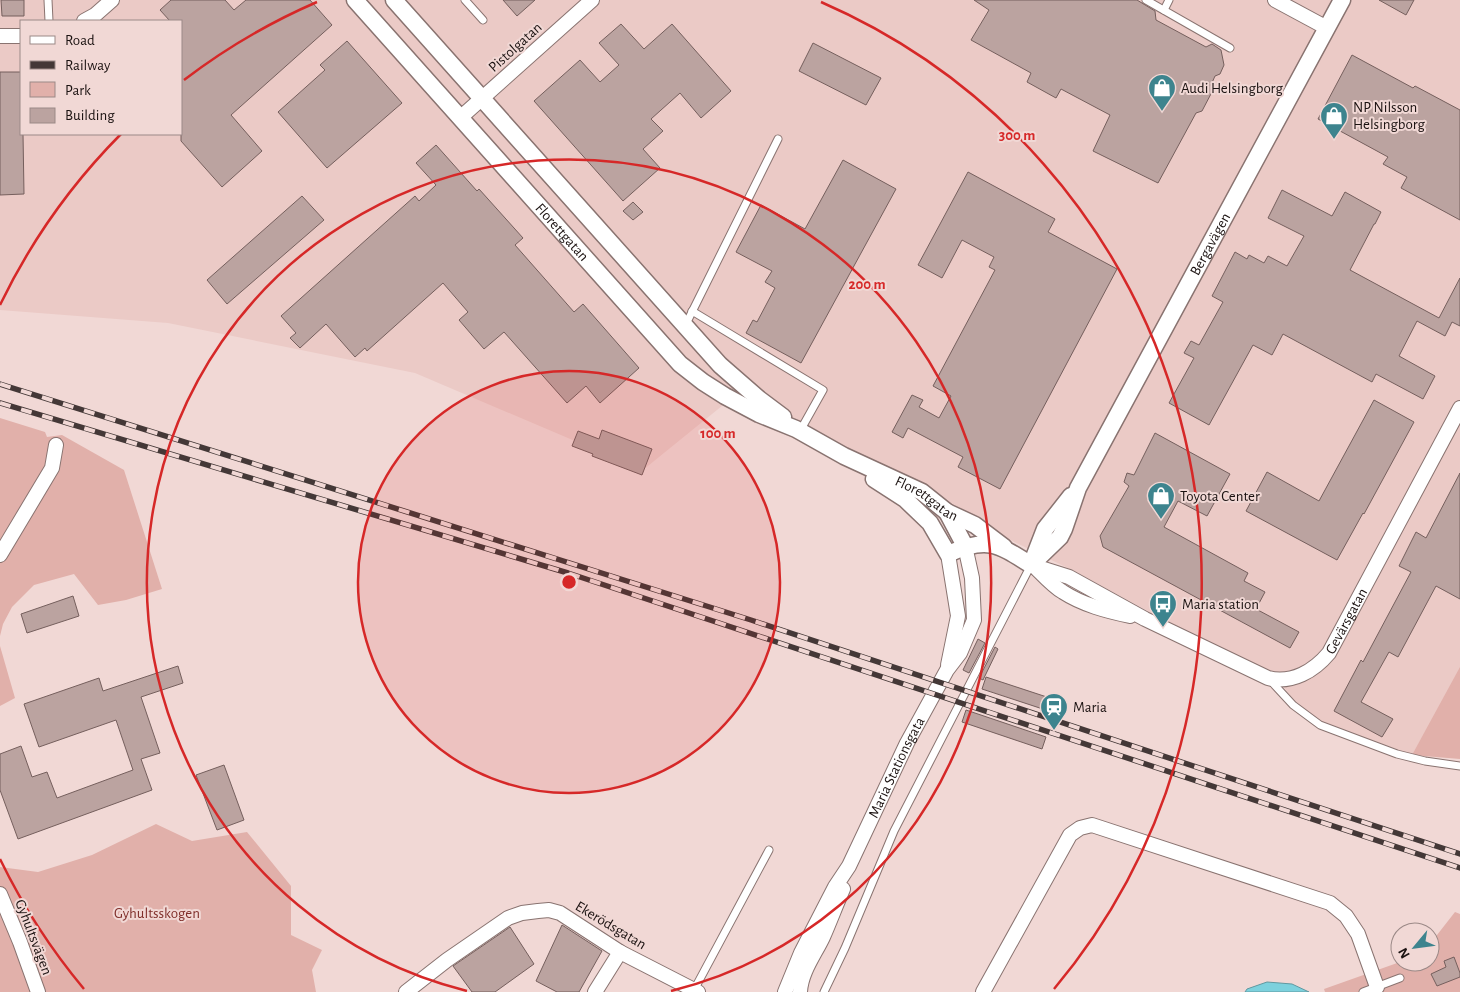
<svg xmlns="http://www.w3.org/2000/svg" width="1460" height="992" font-family="'Alegreya Sans',sans-serif">
<style>
.built{fill:#ebcac6;fill-rule:evenodd}
.green{fill:#e1b0aa}
.water{fill:#7dd1dd;stroke:#6098a0}
.building{fill:#bba3a0;stroke:#755f5d}
.lines{fill:none;stroke-linecap:round;stroke-linejoin:round}
.service-casing{stroke:#897370;stroke-width:9}
.minor-casing{stroke:#897370;stroke-width:16}
.tertiary-casing{stroke:#897370;stroke-width:19}
.service{stroke:#fff;stroke-width:7}
.minor{stroke:#fff;stroke-width:14}
.tertiary{stroke:#fff;stroke-width:16}
.rail-casing{stroke:#443837;stroke-width:5.5}
.rail{stroke:#f1d8d5;stroke-width:4;stroke-dasharray:11;stroke-linecap:butt}
.ring{fill:none;stroke:#d62828;stroke-width:2.5}
.labels{text-anchor:middle;stroke-width:4;stroke-linejoin:round;paint-order:stroke}
.street-label{font-size:15px;fill:#1b1211;stroke:#f1d8d5}
.poi-label{font-size:15px;fill:#1b1211;stroke:#f1d8d5;text-anchor:start}
.park-label{font-size:15px;fill:#802f2b;stroke:#f1d8d5}
.centre{fill:#d62828;stroke:#f1d8d5;stroke-width:2.5}
.ring-label{font-size:15px;text-anchor:middle;font-weight:bold;fill:#d62828;stroke:#f1d8d5;stroke-width:4;stroke-linejoin:round;paint-order:stroke}
</style>
<rect width="100%" height="100%" fill="#f1d8d5"/>
<path class="built" d="M0,0H1460V671L1412,755L1322,722L1306,711L1291,697L1281,683L1074,571L988,529L733,397L643,470L415,373L168,323L0,310ZM21,21H181V134H21Z"/>
<g class="green">
<polygon points="0,418 45,432 47,437 62,435 124,470 162,589 126,600 98,605 74,574 34,585 12,607 3,624 0,636"/>
<polygon points="0,646 15,698 0,706"/>
<polygon points="1460,667 1460,759 1412,755"/>
<polygon points="156,824 192,841 247,832 291,886 291,935 322,950 312,970 316,992 0,992 0,867 38,872 92,855"/>
<polygon points="1455,912 1460,914 1460,992 1325,992 1324,989 1400,962 1430,962 1430,944"/>
</g>
<polygon class="water" points="1267,982 1292,984 1309,992 1245,992 1247,989"/>
<g class="building">
<polygon points="1,0 24,0 24,16 2,16"/>
<polygon points="171,0 225,0 234,10 246,0 310,0 332,25 231,115 262,151 222,187 181,141 181,21 170,21 160,10"/>
<polygon points="503,0 535,0 517,16"/>
<polygon points="974,0 1137,0 1155,11 1156,20 1206,47 1212,44 1221,50 1224,65 1220,74 1215,76 1211,85 1213,90 1202,111 1196,113 1158,183 1093,151 1110,115 1061,89 1056,98 1027,82 1031,73 971,40 989,10"/>
<polygon points="1379,0 1414,0 1406,15"/>
<polygon points="621,24 644,49 672,24 731,91 701,118 680,93 651,119 663,131 643,149 660,168 623,201 534,101 580,60 600,82 619,65 599,43"/>
<polygon points="347,41 402,103 327,168 278,112 325,70 320,65"/>
<polygon points="813,43 881,78 866,105 799,71"/>
<polygon points="1352,55 1413,88 1415,86 1460,110 1460,220 1401,188 1407,177 1383,164 1388,157 1318,119"/>
<polygon points="0,72 21,72 21,134 23,134 24,194 0,195"/>
<polygon points="436,145 477,191 479,189 523,238 515,245 574,312 583,304 639,368 600,403 586,386 567,403 504,332 484,349 459,320 468,312 443,283 367,351 365,348 355,357 326,324 300,348 290,338 296,333 281,316 415,196 419,201 436,185 416,163"/>
<polygon points="843,160 896,189 801,363 746,333 753,320 757,322 775,288 765,282 772,271 736,252 761,205 805,229"/>
<polygon points="968,172 1055,219 1048,232 1117,269 1000,489 958,467 963,457 908,428 903,438 892,432 912,395 923,400 919,407 939,418 951,396 933,386 995,270 989,267 994,257 962,240 942,278 918,265"/>
<polygon points="1282,190 1332,216 1345,192 1381,212 1375,224 1374,224 1350,270 1439,318 1460,278 1460,326 1452,322 1445,336 1417,321 1399,356 1435,376 1423,399 1376,374 1372,382 1283,334 1272,355 1253,345 1209,425 1169,403 1194,358 1184,353 1191,341 1199,345 1223,302 1212,296 1235,252 1247,259 1249,255 1264,263 1268,256 1287,266 1304,236 1268,218"/>
<polygon points="302,196 324,220 227,304 207,280"/>
<polygon points="633,202 643,212 633,220 623,211"/>
<polygon points="1374,400 1414,422 1364,514 1363,513 1337,560 1246,511 1267,472 1319,501"/>
<polygon points="602,430 652,449 642,475 592,456 593,454 572,446 578,431 599,439"/>
<polygon points="1155,433 1230,474 1207,516 1178,501 1164,527 1248,573 1244,581 1265,592 1256,609 1299,632 1290,648 1103,547 1100,536 1129,486 1124,482 1127,473 1134,475"/>
<polygon points="1460,473 1460,599 1436,586 1398,657 1389,652 1361,702 1393,719 1382,737 1334,711 1361,660 1363,662 1411,572 1399,566 1416,532 1426,538"/>
<polygon points="73,596 79,616 27,633 21,614"/>
<polygon points="978,639 985,643 969,673 963,670"/>
<polygon points="995,647 998,649 983,680 979,678"/>
<polygon points="178,666 183,683 141,697 160,753 141,759 152,790 18,839 0,790 0,754 21,746 32,777 47,772 57,798 133,770 116,720 39,747 24,704 99,678 103,691"/>
<polygon points="986,677 1065,703 1061,715 982,689"/>
<polygon points="966,710 1046,737 1042,749 962,722"/>
<polygon points="224,765 244,820 217,830 196,775"/>
<polygon points="562,925 602,951 579,992 557,992 536,981"/>
<polygon points="510,927 534,964 495,992 472,992 453,966"/>
<polygon points="1454,957 1460,973 1460,977 1437,986 1431,974 1446,967 1444,961"/>
</g>
<g class="lines">
<defs>
<g id="service">
<polyline points="48,0 49,21"/>
<polyline points="465,0 483,20"/>
<polyline points="1146,0 1230,48"/>
<polyline points="1164,10 1169,0"/>
<polyline points="692,311 823,390 800,431"/>
<polyline points="685,326 778,139"/>
<polyline points="1270,680 1293,705 1320,725 1397,754 1425,761 1460,766"/>
<polyline points="694,990 769,850"/>
<polyline points="824,992 845,948 894,831 1031,565"/>
<polyline points="1363,992 1400,978"/>
</g>
<g id="minor">
<polyline points="1275,0 1327,28"/>
<polyline points="84,21 95,15 112,0"/>
<polyline points="0,36 21,36"/>
<polyline points="460,118 592,0"/>
<polyline points="0,555 52,468 56,445"/>
<path id="s1" d="M1031,565L1069,577L1145,619L1268,678C1292,684 1314,671 1329,653L1460,408"/>
<path d="M1036,568C1044,576 1053,586 1063,592C1083,605 1107,611 1130,616"/>
<polyline points="948,665 958,616 948,554"/>
<polyline points="0,894 20,942 38,992"/>
<polyline points="406,992 447,960 508,918 522,913 538,911 549,910 560,913 620,952 698,992"/>
<polyline points="595,992 620,952"/>
<path id="s2" d="M785,992L801,953L835,887L849,866L907,743L947,670L960,653L974,620L972,578L965,546"/>
<path d="M800,992C801,972 815,954 823,937C830,921 836,905 843,889"/>
<polyline points="983,992 1070,835 1080,828 1092,825 1330,903 1346,916 1358,934 1377,987"/>
</g>
<g id="tertiary">
<path id="s3" d="M355,0L680,364L703,382L725,396L759,414L796,429L844,456L922,492L947,512L975,525L1004,547"/>
<polyline points="394,0 720,365 759,399 783,417"/>
<path d="M874,479L905,499L930,523L948,554C987,536 998,544 1031,565"/>
<polyline points="947,512 965,546"/>
<polyline points="1033,560 1045,529 1071,496"/>
<path id="s4" d="M1031,565L1060,537L1064,529L1078,488L1342,0"/>
</g>
</defs>
<use href="#service" class="service-casing"/>
<use href="#minor" class="minor-casing"/>
<use href="#tertiary" class="tertiary-casing"/>
<use href="#service" class="service"/>
<use href="#minor" class="minor"/>
<use href="#tertiary" class="tertiary"/>
<defs>
<g id="rail">
<polyline points="0,384 751,620 1460,854"/>
<polyline points="0,403 568,573 1460,868"/>
</g>
</defs>
<use href="#rail" class="rail-casing"/>
<use href="#rail" class="rail"/>
</g>
<circle cx="569" cy="582" r="211" fill="#d62828" fill-opacity=".12"/>
<g class="ring">
<circle cx="569" cy="582" r="211"/>
<path d="M467 991A422 422 0 1 1 671 991"/>
<path d="M84 989A633 633 0 0 1 0 859M0 305A633 633 0 0 1 121 134M184 80A633 633 0 0 1 317 2M821 2A633 633 0 0 1 1054 989"/>
</g>
<defs>
<symbol id="shop-pin" viewBox="-11 -11 22 30"><path d="M0 17L-7.5 6A9.5 9.5 0 1 1 7.5 6Z" fill="#3d848e" stroke="#f1d8d5"/><path d="M-5-2.5h2.3a2.7 3.5 0 0 1 5.4 0H5L5.5 6h-11ZM-1.5-2.5h3a1.5 2.3 0 0 0-3 0Z" fill="#fff"/></symbol>
<symbol id="bus-pin" viewBox="-11 -11 22 30"><path d="M0 17L-7.5 6A9.5 9.5 0 1 1 7.5 6Z" fill="#3d848e" stroke="#f1d8d5"/><path d="M-5-6H5V4H4V6H2V4H-2V6H-4V4H-5ZM-3.5-4V0h7V-4ZM-3.5 1.2v1.5H-2V1.2ZM2 1.2v1.5H3.5V1.2Z" fill="#fff"/></symbol>
<symbol id="station-pin" viewBox="-11 -11 22 30"><path d="M0 17L-7.5 6A9.5 9.5 0 1 1 7.5 6Z" fill="#3d848e" stroke="#f1d8d5"/><path d="M-3-6H3Q5-6 5-4V2Q5 4 3 4L4.5 6H3L1.5 4h-3L-3 6H-4.5L-3 4Q-5 4-5 2V-4Q-5-6-3-6ZM-3.5-4v3h7v-3ZM-3.5 1v1.5H-2V1ZM2 1v1.5H3.5V1Z" fill="#fff"/></symbol>
</defs>
<g fill-rule="evenodd">
<use href="#shop-pin" x="1146" y="72" width="32" height="43"/>
<use href="#shop-pin" x="1318" y="100" width="32" height="43"/>
<use href="#shop-pin" x="1145" y="480" width="32" height="43"/>
<use href="#bus-pin" x="1147" y="588" width="32" height="43"/>
<use href="#station-pin" x="1038" y="691" width="32" height="43"/>
</g>
<g class="labels">
<g class="street-label">
<text transform="translate(515 47) rotate(-42)" y="5">Pistolgatan</text>
<text dy="5" stroke="none"><textPath href="#s3" startOffset="311">Florettgatan</textPath></text>
<text dy="5" stroke="none"><textPath href="#s4" startOffset="370">Bergavägen</textPath></text>
<text dy="5" stroke="none"><textPath href="#s3" startOffset="770">Florettgatan</textPath></text>
<text dy="5" stroke="none"><textPath href="#s1" startOffset="369">Gevärsgatan</textPath></text>
<text dy="5" stroke="none"><textPath href="#s2" startOffset="251">Maria Stationsgata</textPath></text>
<text transform="translate(611 925) rotate(31)" y="5">Ekerödsgatan</text>
<text transform="translate(34 937) rotate(69)" y="5">Gyhultsvägen</text>
</g>
<g class="poi-label">
<text x="1181" y="93">Audi Helsingborg</text>
<text x="1353" y="112">NP Nilsson<tspan x="1353" dy="17">Helsingborg</tspan></text>
<text x="1180" y="501">Toyota Center</text>
<text x="1182" y="609">Maria station</text>
<text x="1073" y="712">Maria</text>
</g>
<g class="park-label">
<text x="157" y="918">Gyhultsskogen</text>
</g>
</g>
<circle cx="569" cy="582" r="8" class="centre"/>
<g class="ring-label">
<text x="1017" y="140">300 m</text>
<text x="867" y="289">200 m</text>
<text x="718" y="438">100 m</text>
</g>
<rect x="20" y="20" width="162" height="115" fill="#f1d8d5" stroke="#9b8987"/>
<rect x="30" y="36" width="25" height="8" fill="#ffffff" stroke="#9b8987"/>
<text x="65" y="45" font-size="15" fill="#1b1211">Road</text>
<rect x="30" y="61" width="25" height="8" fill="#443837" stroke="#9b8987"/>
<text x="65" y="70" font-size="15" fill="#1b1211">Railway</text>
<rect x="30" y="82" width="25" height="15" fill="#e1b0aa" stroke="#9b8987"/>
<text x="65" y="95" font-size="15" fill="#1b1211">Park</text>
<rect x="30" y="108" width="25" height="15" fill="#bba3a0" stroke="#9b8987"/>
<text x="65" y="120" font-size="15" fill="#1b1211">Building</text>
<g transform="translate(1415 947) rotate(241)"><circle r="24" fill="#f1d8d5" stroke="#9b8987"/>
<path d="M0-4L9 19L0 12L-9 19Z" fill="#3d848e"/>
<text y="-8" font-size="14" font-weight="bold" text-anchor="middle" fill="#1b1211">N</text>
</g>
</svg>
